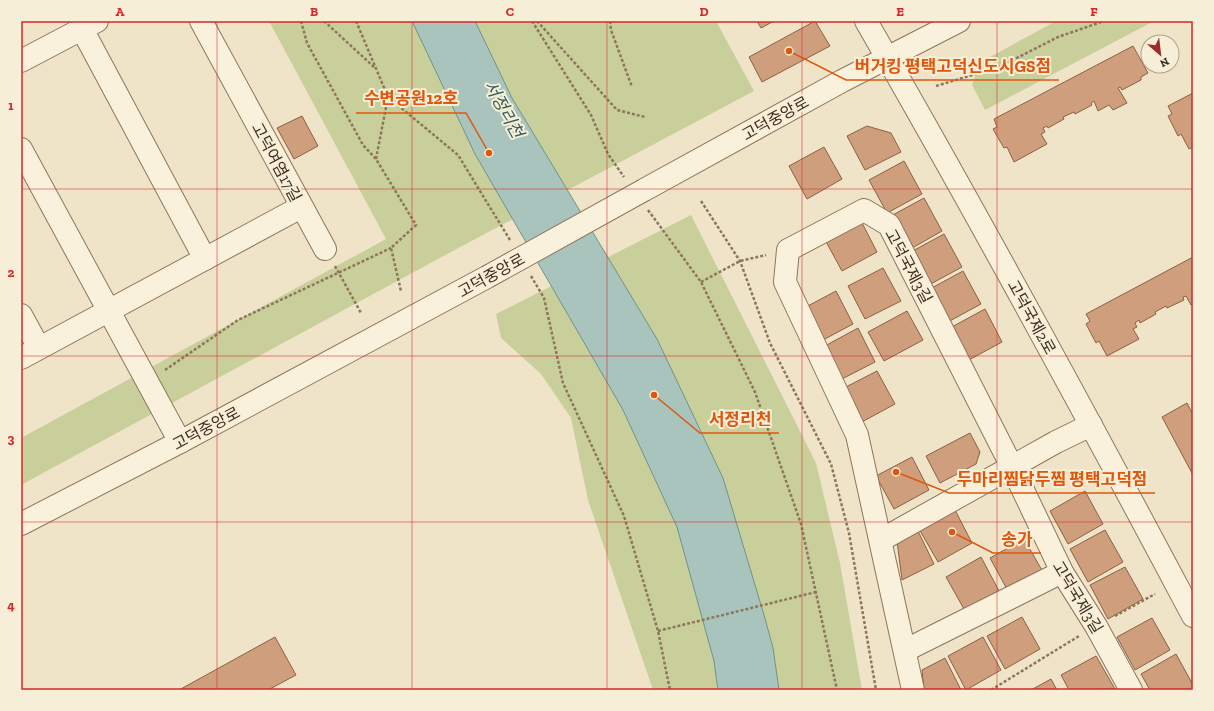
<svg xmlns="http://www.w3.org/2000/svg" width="1214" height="711" font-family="'Zilla Slab','Noto Sans KR',serif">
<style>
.green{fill:#c9cf9b}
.water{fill:#a9c4bc;stroke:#6f938a}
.building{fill:#cf9f7d;stroke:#8d5f41}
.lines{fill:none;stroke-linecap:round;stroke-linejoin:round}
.minor-casing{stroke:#8d765c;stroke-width:24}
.path{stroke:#8d765c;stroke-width:2.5;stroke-dasharray:3 2;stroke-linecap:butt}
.minor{stroke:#faf1dc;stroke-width:22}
.minor-bridge-casing{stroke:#8d765c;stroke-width:24;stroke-linecap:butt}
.minor-bridge{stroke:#faf1dc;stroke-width:22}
.grid{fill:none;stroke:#d62828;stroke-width:1;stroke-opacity:0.55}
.labels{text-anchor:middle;stroke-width:4;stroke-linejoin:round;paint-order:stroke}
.street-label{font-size:16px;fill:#3d2e20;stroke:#f7eed8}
.water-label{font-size:17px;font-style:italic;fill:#2f5d5a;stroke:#f7eed8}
.leader{fill:none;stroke:#df570d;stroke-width:1.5}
.callout-dot{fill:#df570d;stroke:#f7eed8;stroke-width:1.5}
.callout-label{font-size:17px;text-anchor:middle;font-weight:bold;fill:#df570d;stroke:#f7eed8;stroke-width:4;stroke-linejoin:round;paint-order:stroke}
.neatline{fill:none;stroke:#d62828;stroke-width:1.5}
.grid-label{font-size:13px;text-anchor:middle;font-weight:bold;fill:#d62828}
</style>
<rect width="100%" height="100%" fill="#f0e4c8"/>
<g class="green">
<polygon points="269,21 716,21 754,91 449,253 21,485 21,438 386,239"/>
<polygon points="1056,21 1154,21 985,110 972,85 981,62"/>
<polygon points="691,215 816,463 840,563 862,690 653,690 588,500 571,418 541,374 501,338 496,314"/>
</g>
<polygon class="water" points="412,21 475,21 512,98 657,339 723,478 764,615 773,648 779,690 718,690 714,661 677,527 623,410 475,154"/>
<g class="building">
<polygon points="757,21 774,21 761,28"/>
<polygon points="815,21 830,46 762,82 749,57"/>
<polygon points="1133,46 1148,73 1141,77 1141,80 1122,90 1120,87 1118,88 1127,103 1113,110 1109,105 1098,111 1094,101 1091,103 1092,105 1075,114 1074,112 1063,117 1064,119 1048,128 1047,126 1043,128 1045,132 1041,134 1047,144 1014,162 1007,147 1004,148 993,129 997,127 994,119"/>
<polygon points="1193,93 1193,147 1189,149 1181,134 1178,136 1168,116 1172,114 1168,106"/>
<polygon points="302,116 318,146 294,159 277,128"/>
<polygon points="867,126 891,133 901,152 865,170 847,136"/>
<polygon points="824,147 842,179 807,199 789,166"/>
<polygon points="904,161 922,194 887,213 869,180"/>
<polygon points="924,198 942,231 907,251 889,217"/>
<polygon points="860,219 877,252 842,271 824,238"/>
<polygon points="944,234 962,267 927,286 909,253"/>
<polygon points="1193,257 1193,304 1191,305 1186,296 1183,297 1184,300 1167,308 1166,306 1155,312 1156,314 1140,323 1139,320 1135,323 1137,327 1133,329 1139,339 1107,356 1099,341 1096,343 1086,324 1090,321 1086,314"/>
<polygon points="883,268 901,301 865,319 848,286"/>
<polygon points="963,271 981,304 946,323 928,290"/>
<polygon points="836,291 853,324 821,341 804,308"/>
<polygon points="985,309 1002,342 967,361 950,328"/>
<polygon points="907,311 923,340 884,361 868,332"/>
<polygon points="858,328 875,362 840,380 823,347"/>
<polygon points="877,371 895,404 860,423 842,389"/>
<polygon points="1187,403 1193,415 1193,475 1162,417"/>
<polygon points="970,433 980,452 976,464 940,483 926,456"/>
<polygon points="912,457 929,490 894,509 876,476"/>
<polygon points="1085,491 1103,524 1068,544 1050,511"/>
<polygon points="955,510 972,543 938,562 919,529"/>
<polygon points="1105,530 1123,562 1088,582 1070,549"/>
<polygon points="918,531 934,564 902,580 897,541"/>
<polygon points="1024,539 1043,572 1008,591 990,558"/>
<polygon points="981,557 999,591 964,609 946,577"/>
<polygon points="1125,567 1143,599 1108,619 1090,585"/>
<polygon points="1022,617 1040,649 1005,669 987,636"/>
<polygon points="1152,618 1170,650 1135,670 1117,637"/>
<polygon points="275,637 296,675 268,690 179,690"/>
<polygon points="983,637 1001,670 966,690 948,656"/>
<polygon points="1176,654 1193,685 1193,688 1190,690 1150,690 1141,674"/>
<polygon points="1096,656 1115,689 1069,690 1061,675"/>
<polygon points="945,658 961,690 924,690 922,670"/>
<polygon points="1051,679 1057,690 1031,690"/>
</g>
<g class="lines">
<defs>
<g id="minor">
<polyline points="201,21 325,249"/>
<path d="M866,21C979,217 1087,416 1193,616"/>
<polyline points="82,29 205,259"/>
<polyline points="21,61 97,21"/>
<polyline points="21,149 180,442"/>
<polyline points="644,190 842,81 959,21"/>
<polyline points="21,315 39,348"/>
<polyline points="21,358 301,207"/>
<polyline points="21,524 180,442 487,277"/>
<polyline points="881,540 1056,442 1091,425"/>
<polyline points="906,650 1062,572"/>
<polyline points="913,690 857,435 785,282 788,250 864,210 889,225 1012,467 1062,572 1096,626 1131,690"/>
</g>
</defs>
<use href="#minor" class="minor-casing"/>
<g class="path">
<polyline points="301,21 307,43 363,145 376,159 416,225 391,248 401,291"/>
<polyline points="324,21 374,67"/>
<polyline points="356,21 388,97 458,155 510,240"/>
<polyline points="532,21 591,115 608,154 624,177"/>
<polyline points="537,21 617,110 645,117"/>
<polyline points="610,21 611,30 632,87"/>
<polyline points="936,86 999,67 1058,37 1104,21"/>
<polyline points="376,159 388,97"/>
<polyline points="701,201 740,261 770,343 831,464 849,533 876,690"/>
<polyline points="648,210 701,282 755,392 801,524 837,690"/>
<polyline points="335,266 361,313"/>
<polyline points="531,276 544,298 563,383 624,516 658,631 670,690"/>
<polyline points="701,282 740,261 766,255"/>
<polyline points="165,370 238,320 391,248"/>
<polyline points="1115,616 1155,594"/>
<polyline points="658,631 816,592"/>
<polyline points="991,690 1079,636"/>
</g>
<use href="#minor" class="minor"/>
<defs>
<polyline id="minor-bridge" points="487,277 644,190"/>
</defs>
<use href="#minor-bridge" class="minor-bridge-casing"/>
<use href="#minor-bridge" class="minor-bridge"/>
</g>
<path class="grid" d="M217,21V690M412,21V690M607,21V690M802,21V690M997,21V690M21,189H1193M21,356H1193M21,522H1193"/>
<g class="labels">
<g class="street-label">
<text transform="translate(775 118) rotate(-29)" y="6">고덕중앙로</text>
<text transform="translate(277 162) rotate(62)" y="6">고덕여염17길</text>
<text transform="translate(909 266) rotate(62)" y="6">고덕국제3길</text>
<text transform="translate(491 275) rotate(-29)" y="6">고덕중앙로</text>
<text transform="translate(1032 317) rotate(61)" y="6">고덕국제2로</text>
<text transform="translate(206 428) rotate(-28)" y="6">고덕중앙로</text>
<text transform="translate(1078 597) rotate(59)" y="6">고덕국제3길</text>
</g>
<g class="water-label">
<text transform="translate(504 109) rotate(61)" y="6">서정리천</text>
</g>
</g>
<path class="leader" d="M789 51L846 80H1059M489 153L466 113H356M654 395L700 433H779M896 472L949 493H1155M952 532L993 553H1041"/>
<g class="callout-dot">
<circle cx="789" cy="51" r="4"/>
<circle cx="489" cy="153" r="4"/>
<circle cx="654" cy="395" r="4"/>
<circle cx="896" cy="472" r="4"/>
<circle cx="952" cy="532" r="4"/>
</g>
<g class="callout-label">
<text x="953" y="72">버거킹 평택고덕신도시GS점</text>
<text x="411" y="104">수변공원12호</text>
<text x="740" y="425">서정리천</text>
<text x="1052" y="485">두마리찜닭두찜 평택고덕점</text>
<text x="1017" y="545">송가</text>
</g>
<rect width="1214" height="711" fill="none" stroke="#f7eed8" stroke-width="44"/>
<g transform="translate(1160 54) rotate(152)"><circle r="19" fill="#f7eed8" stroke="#ada18e"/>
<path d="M0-3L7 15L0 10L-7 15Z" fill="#9e2a2b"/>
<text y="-6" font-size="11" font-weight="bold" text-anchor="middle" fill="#3d2e20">N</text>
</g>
<rect x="22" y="22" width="1170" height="667" class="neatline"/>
<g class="grid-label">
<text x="120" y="16">A</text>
<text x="314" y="16">B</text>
<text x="510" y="16">C</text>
<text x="704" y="16">D</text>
<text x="900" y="16">E</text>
<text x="1094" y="16">F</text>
<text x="11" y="110">1</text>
<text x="11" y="277">2</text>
<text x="11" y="443">3</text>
<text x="11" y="610">4</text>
</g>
</svg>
